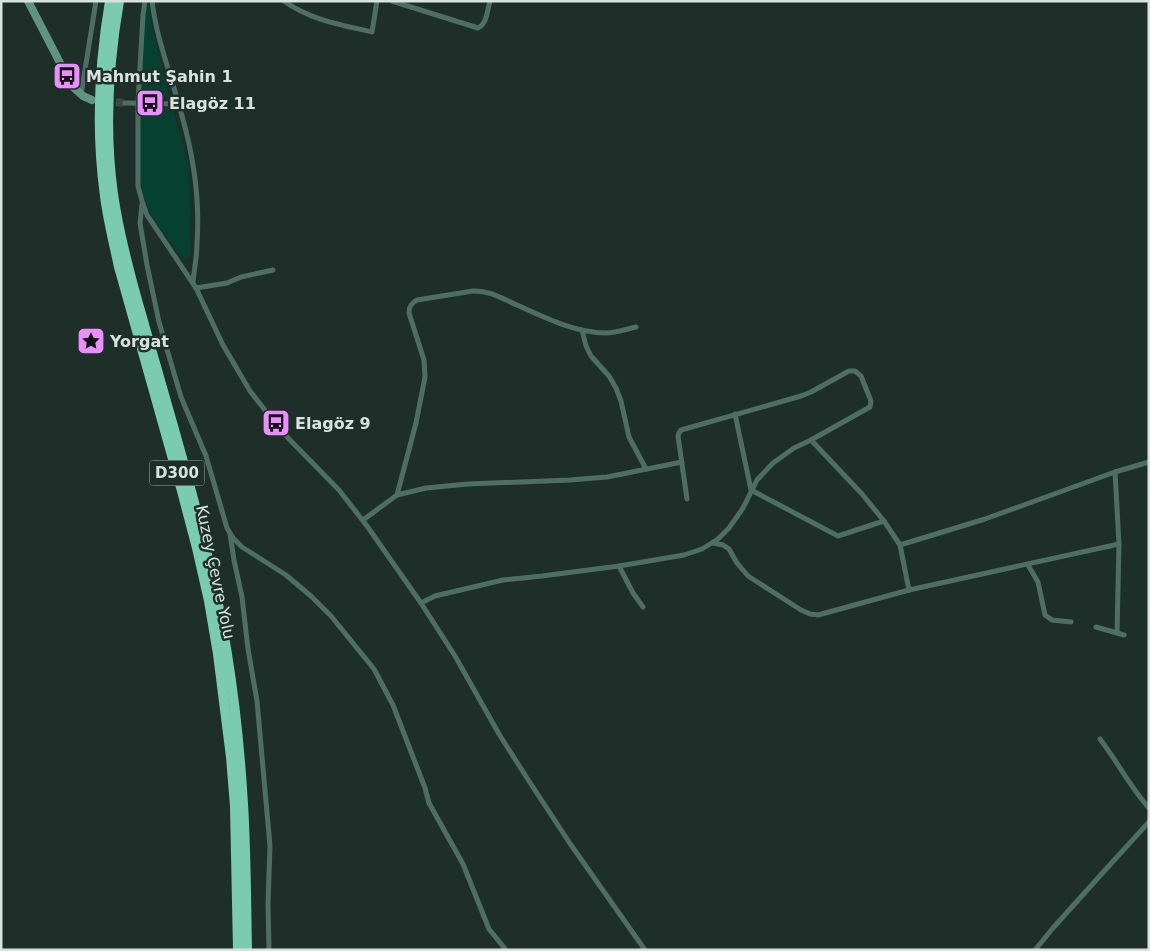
<svg xmlns="http://www.w3.org/2000/svg" width="1150" height="951" font-family="'DejaVu Sans',sans-serif">
<style>
.green{fill:#064031}
.lines{fill:none;stroke-linecap:round;stroke-linejoin:round}
.secondary-tunnel{stroke:#3a4a44;stroke-width:8;stroke-dasharray:8 4;stroke-linecap:butt}
.street{stroke:#4f6e63;stroke-width:5}
.secondary{stroke:#619382;stroke-width:8}
.highway{stroke:#7bcbb0;stroke-width:10}
.labels{text-anchor:middle;stroke-width:5;stroke-linejoin:round;paint-order:stroke}
.shield{fill:#1e2f29;stroke:#a0ada8;stroke-width:1}
.shield-label{font-size:15px;font-weight:bold;fill:#d8e3df}
.poi-label{font-size:16px;font-weight:bold;fill:#d8e3df;stroke:#1e2f29;text-anchor:start}
.street-label{font-size:16px;fill:#d8e3df;stroke:#1e2f29}
</style>
<rect width="100%" height="100%" fill="#1e2f29"/>
<g class="green">
<polygon points="145,1 148,1 153,32 169,95 165,98 144,98 140,95"/>
<path d="M143,107L167,108L173,111C179,130 185,148 188,167C192,197 190,226 190,256L187,258L182,257C171,242 151,219 145,202C136,178 141,137 141,110Z"/>
</g>
<g class="lines">
<polyline class="secondary-tunnel" points="104,101 125,103"/>
<g class="street">
<polyline points="145,1 143,15 138,103 138,186 142,201 147,215 196,288 223,345 250,391 268,414 288,438 339,490 367,526 421,603 455,656 499,734 527,778 571,845 645,950"/>
<path d="M152,1C157,42 172,77 182,116C194,158 200,201 197,244C197,257 194,270 193,282"/>
<path d="M284,1C310,20 342,25 372,32L377,1"/>
<path d="M392,1L478,28C487,24 487,11 490,1"/>
<polyline points="81,95 96,1"/>
<polyline points="125,103 179,104"/>
<polyline points="142,204 140,223 147,265 159,322 181,397 206,456 227,528 233,538 242,547 286,575 312,597 331,616 374,669 393,705 425,788 429,803 463,864 489,929 506,950"/>
<polyline points="196,288 227,283 241,277 273,270"/>
<polyline points="582,330 586,346 591,356 609,376 616,388 621,401 629,437 646,469"/>
<polyline points="735,414 751,490 838,536 884,521"/>
<polyline points="811,440 862,494 884,521 900,545 985,519 1115,472 1149,462"/>
<polyline points="1115,472 1119,544 1117,633"/>
<path d="M397,495L416,423L425,377L424,360L409,313C409,307 411,303 417,300L473,291C489,290 503,299 517,305C543,317 576,333 606,333C615,333 627,329 636,327"/>
<polyline points="363,520 397,495 426,488 468,484 570,480 607,477 682,462"/>
<polyline points="230,534 234,560 242,597 248,649 257,701 270,846 268,904 269,950"/>
<polyline points="713,543 723,545 729,549 737,563 748,576 801,610 810,614 818,615 909,590 1119,544"/>
<polyline points="900,545 909,590"/>
<polyline points="1028,565 1038,582 1045,615 1052,620 1071,622"/>
<polyline points="619,566 633,593 643,607"/>
<polyline points="421,603 435,596 503,580 542,576 619,566 684,555 702,549 718,539 729,528 743,508 757,480 773,463 794,448 811,440 870,407 871,401 861,376 855,371 849,371 811,392 801,396 681,430 679,433 678,436 687,499"/>
<polyline points="1096,627 1124,635"/>
<path d="M1100,739C1117,761 1130,787 1149,808"/>
<polyline points="1035,950 1053,928 1107,868 1149,822"/>
</g>
<polyline class="secondary" points="28,1 72,86 83,96 92,100"/>
<g class="highway">
<path d="M110,1C99,66 96,131 105,196C108,220 114,243 119,267L182,491L197,548L209,601L218,654L231,757L235,806L238,950"/>
<path d="M119,1C108,65 104,130 113,194C119,237 131,280 143,321C164,396 187,470 205,546C226,630 238,718 243,804C246,853 246,901 247,950"/>
</g>
</g>
<defs>
<symbol id="bus-square" viewBox="-11 -11 22 22"><rect x="-9" y="-9" width="18" height="18" rx="4" fill="#ea8dfd" stroke="#1e2f29"/><path d="M-5-6H5V4H4V6H2V4H-2V6H-4V4H-5ZM-3.5-4V0h7V-4ZM-3.5 1.2v1.5H-2V1.2ZM2 1.2v1.5H3.5V1.2Z" fill="#111"/></symbol>
<symbol id="sight-square" viewBox="-11 -11 22 22"><rect x="-9" y="-9" width="18" height="18" rx="4" fill="#ea8dfd" stroke="#1e2f29"/><path d="M0-6L1.8-2.2L6-1.7L2.9 1.2L3.7 5.4L0 3.3L-3.7 5.4L-2.9 1.2L-6-1.7L-1.8-2.2Z" fill="#111"/></symbol>
</defs>
<g fill-rule="evenodd">
<use href="#bus-square" x="51" y="60" width="32" height="32"/>
<use href="#bus-square" x="134" y="87" width="32" height="32"/>
<use href="#sight-square" x="75" y="325" width="32" height="32"/>
<use href="#bus-square" x="260" y="407" width="32" height="32"/>
</g>
<g class="labels">
<rect class="shield" x="149.5" y="460.5" width="55" height="25" rx="4"/>
<g class="shield-label">
<text x="177" y="478">D300</text>
</g>
<g class="poi-label">
<text x="86" y="82">Mahmut Şahin 1</text>
<text x="169" y="109">Elagöz 11</text>
<text x="110" y="347">Yorgat</text>
<text x="295" y="429">Elagöz 9</text>
</g>
<g class="street-label">
<text transform="translate(216 572) rotate(78)" y="6">Kuzey Çevre Yolu</text>
</g>
</g>
<rect width="1150" height="951" fill="none" stroke="#d8e3df" stroke-width="5"/>
</svg>
